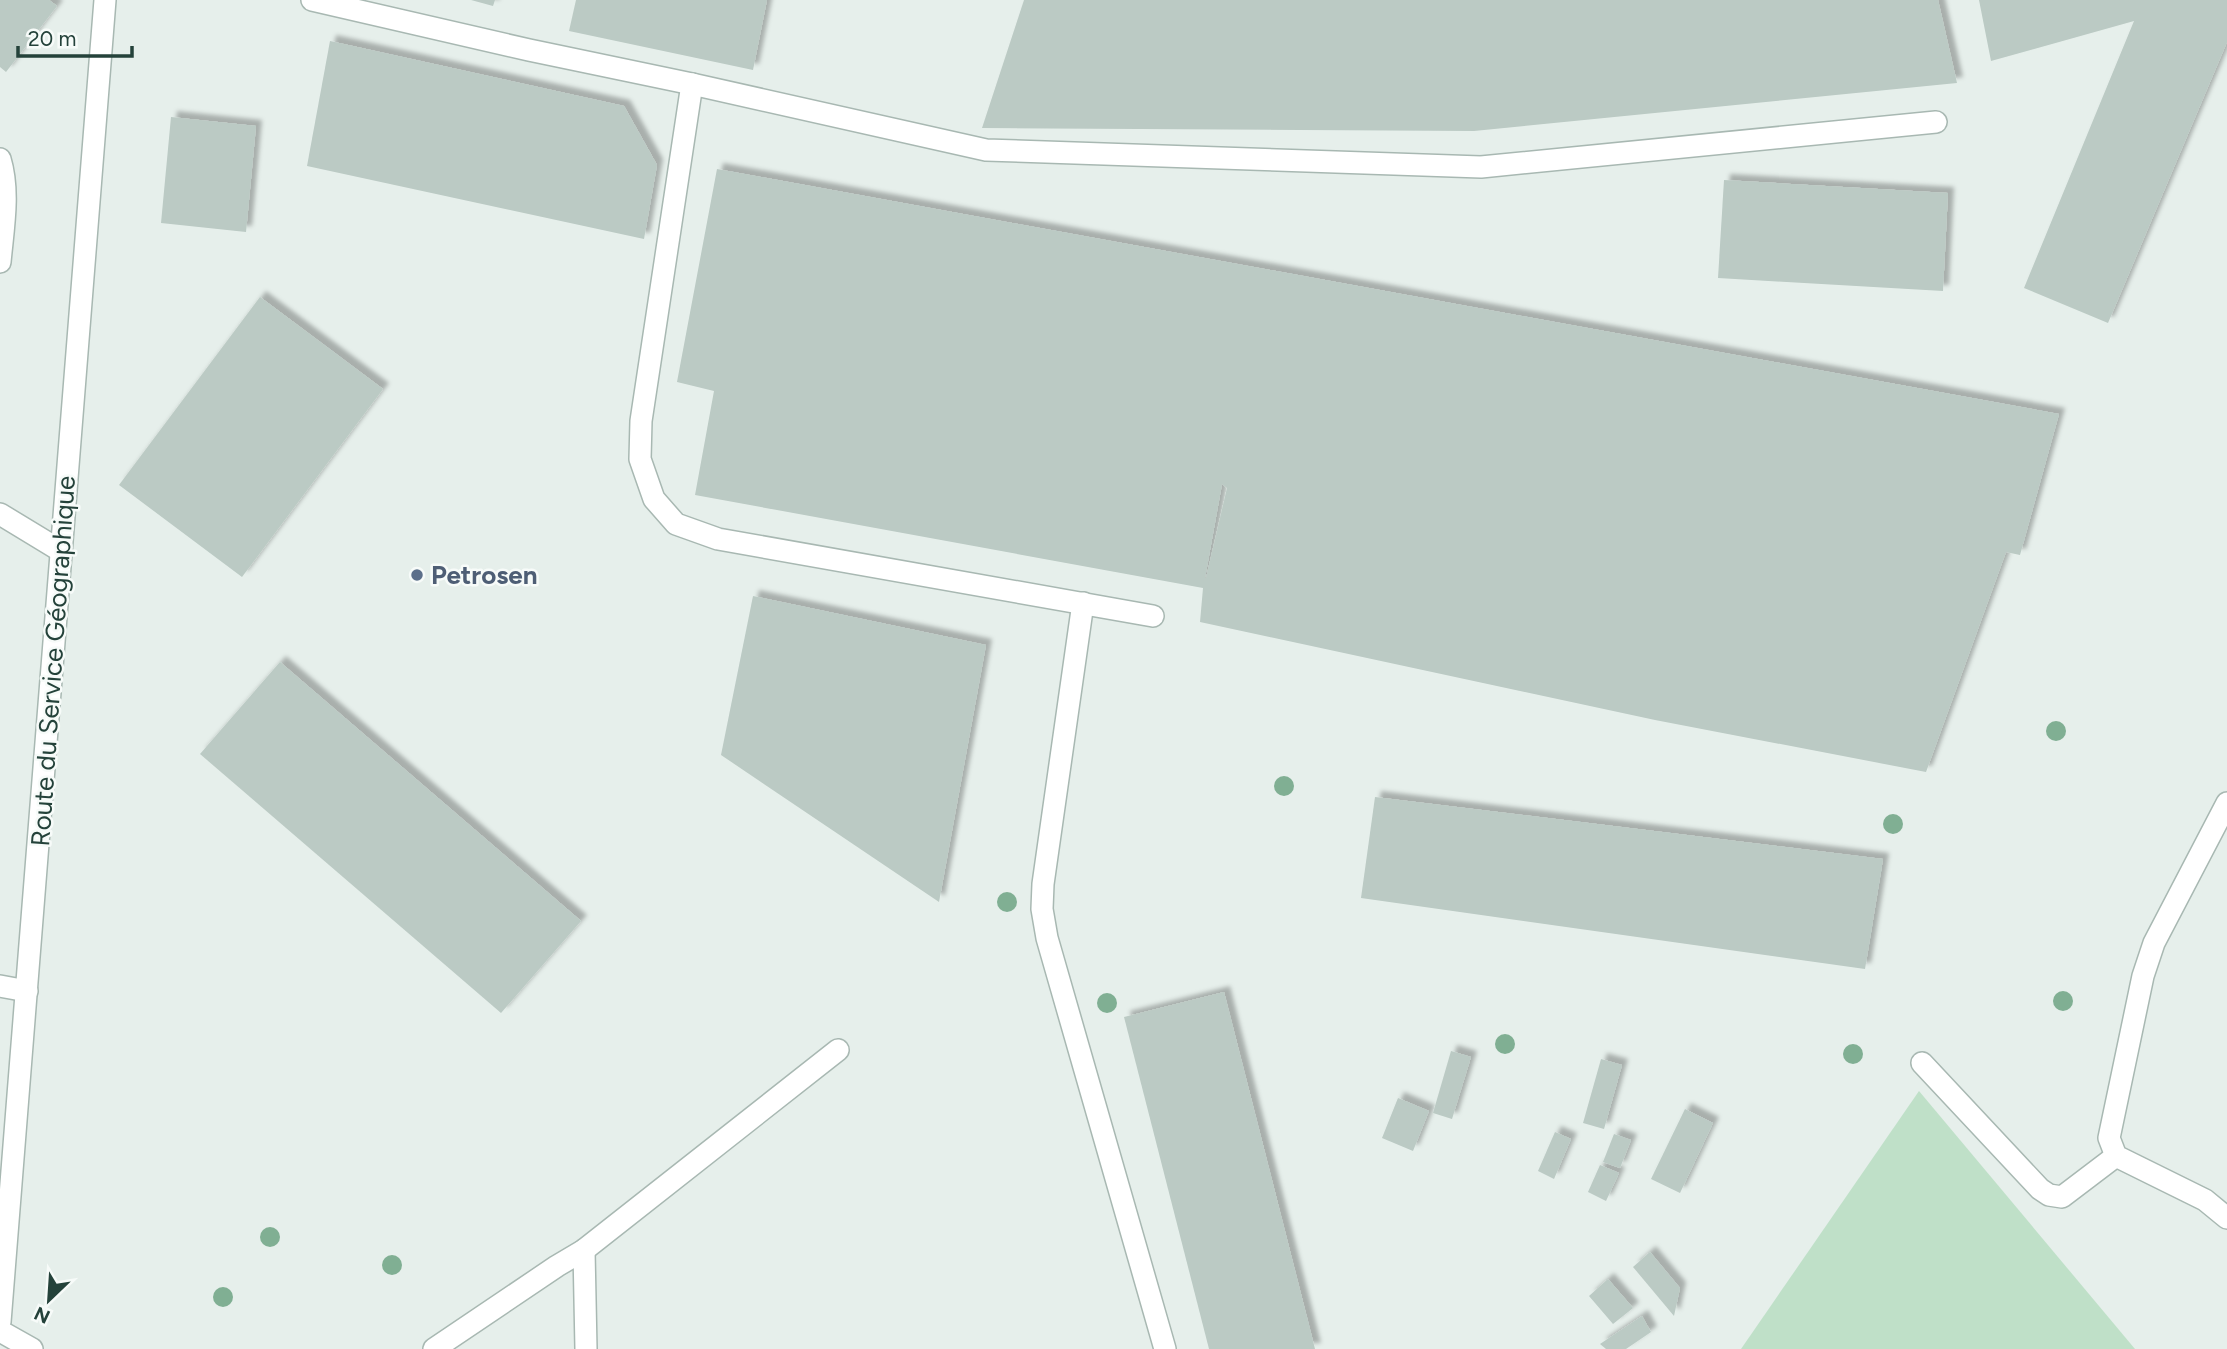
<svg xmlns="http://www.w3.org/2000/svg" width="2227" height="1349" font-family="Figtree,sans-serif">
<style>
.green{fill:#bfe0c8}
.building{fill:#bbcac4;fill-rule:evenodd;filter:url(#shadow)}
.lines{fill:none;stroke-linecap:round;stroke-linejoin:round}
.service-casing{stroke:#a8b8b2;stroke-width:24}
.minor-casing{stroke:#a8b8b2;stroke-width:24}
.service{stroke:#fff;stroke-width:21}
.minor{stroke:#fff;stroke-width:21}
.tree{fill:#80af93}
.service-dot{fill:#5c6f8a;stroke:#f7fbf9;stroke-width:2.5}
.labels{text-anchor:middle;stroke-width:5;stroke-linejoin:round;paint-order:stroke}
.service-label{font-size:26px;font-weight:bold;fill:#4e5e75;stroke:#f7fbf9;text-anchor:start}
.street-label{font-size:26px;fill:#24423a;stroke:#f7fbf9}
</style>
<defs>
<filter id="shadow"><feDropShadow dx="6" dy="-6" stdDeviation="2" flood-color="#0004"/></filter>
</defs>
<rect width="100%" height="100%" fill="#e6efeb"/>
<polygon class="green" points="1919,1091 2135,1349 1741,1349"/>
<g class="building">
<polygon points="0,0 49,0 57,6 6,72 0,67"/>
<polygon points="471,0 495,0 493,6"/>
<polygon points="576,0 767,0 753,70 569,31"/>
<polygon points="1024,0 1938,0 1957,83 1474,131 982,128"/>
<polygon points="1979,0 2227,0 2227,42 2108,323 2024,288 2134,21 1991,61"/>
<polygon points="330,41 624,106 657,165 644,239 307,166"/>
<polygon points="171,117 256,126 246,232 161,223"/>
<path d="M717,169L2059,414L2020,555L2006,552L1926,772L1655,720L1200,622L1203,588L695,495L714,391L677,382ZM1222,484L1227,488L1206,578H1205Z"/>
<polygon points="1724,180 1948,193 1943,291 1718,278"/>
<polygon points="260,297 383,389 242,577 119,485"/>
<polygon points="753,596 986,645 939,902 721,755"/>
<polygon points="280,662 581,921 501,1013 200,754"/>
<polygon points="1375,797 1883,859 1865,969 1361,898"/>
<polygon points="1224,992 1315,1349 1209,1349 1124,1017"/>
<polygon points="1451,1051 1471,1057 1452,1119 1433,1113"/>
<polygon points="1601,1059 1622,1065 1604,1129 1583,1123"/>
<polygon points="1398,1098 1429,1111 1413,1151 1382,1138"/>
<polygon points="1685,1109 1713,1123 1680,1193 1651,1179"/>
<polygon points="1555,1132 1571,1139 1554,1179 1538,1171"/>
<polygon points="1614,1134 1631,1140 1620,1168 1603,1162"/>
<polygon points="1600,1165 1619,1173 1606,1201 1588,1192"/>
<polygon points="1650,1252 1680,1288 1674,1316 1633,1267"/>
<polygon points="1608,1279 1633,1308 1613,1324 1589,1296"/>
<polygon points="1642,1316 1651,1332 1626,1349 1606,1349 1600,1344"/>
</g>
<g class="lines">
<defs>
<g id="service">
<polyline points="312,0 529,50 692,84 986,150 1481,167 1936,122"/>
<polyline points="692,84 641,421 640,459 654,499 676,524 718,539 1153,616"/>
<path d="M0,159C10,192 3,229 0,262"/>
<polyline points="0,514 61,551"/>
<polyline points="1083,603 1043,884 1042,909 1047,938 1165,1349"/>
<polyline points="0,986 27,991"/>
<polyline points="584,1250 586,1349"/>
<polyline points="434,1349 557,1266 584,1250 838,1050"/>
</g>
<g id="minor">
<polyline points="2227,803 2154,943 2143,976 2109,1138 2116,1156 2205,1200 2227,1218"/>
<polyline points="1922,1063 2040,1189 2049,1195 2062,1197 2116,1156"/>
<polyline points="0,1322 105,0"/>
<polyline points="0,1331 32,1349"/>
</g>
</defs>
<use href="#service" class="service-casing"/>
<use href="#minor" class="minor-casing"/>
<use href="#service" class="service"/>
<use href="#minor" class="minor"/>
</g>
<g class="tree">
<circle cx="2056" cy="731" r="10"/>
<circle cx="1284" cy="786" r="10"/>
<circle cx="1893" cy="824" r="10"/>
<circle cx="1007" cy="902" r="10"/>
<circle cx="2063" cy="1001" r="10"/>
<circle cx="1107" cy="1003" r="10"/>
<circle cx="1505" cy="1044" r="10"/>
<circle cx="1853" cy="1054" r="10"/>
<circle cx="270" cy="1237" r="10"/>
<circle cx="392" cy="1265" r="10"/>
<circle cx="223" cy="1297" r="10"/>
</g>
<circle class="service-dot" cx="417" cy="575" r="7"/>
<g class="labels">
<g class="service-label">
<text x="431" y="584">Petrosen</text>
</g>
<g class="street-label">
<text transform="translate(53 661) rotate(-86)" y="9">Route du Service Géographique</text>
</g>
</g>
<g transform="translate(49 1300) rotate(205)" stroke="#f7fbf9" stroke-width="5" paint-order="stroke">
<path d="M0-5L12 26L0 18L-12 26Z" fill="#24423a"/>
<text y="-10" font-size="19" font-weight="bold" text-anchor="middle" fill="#24423a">N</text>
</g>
<path d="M18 46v10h114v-10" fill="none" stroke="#24423a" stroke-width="3.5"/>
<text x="28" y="46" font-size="21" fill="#24423a" stroke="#f7fbf9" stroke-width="5" paint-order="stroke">20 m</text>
</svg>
